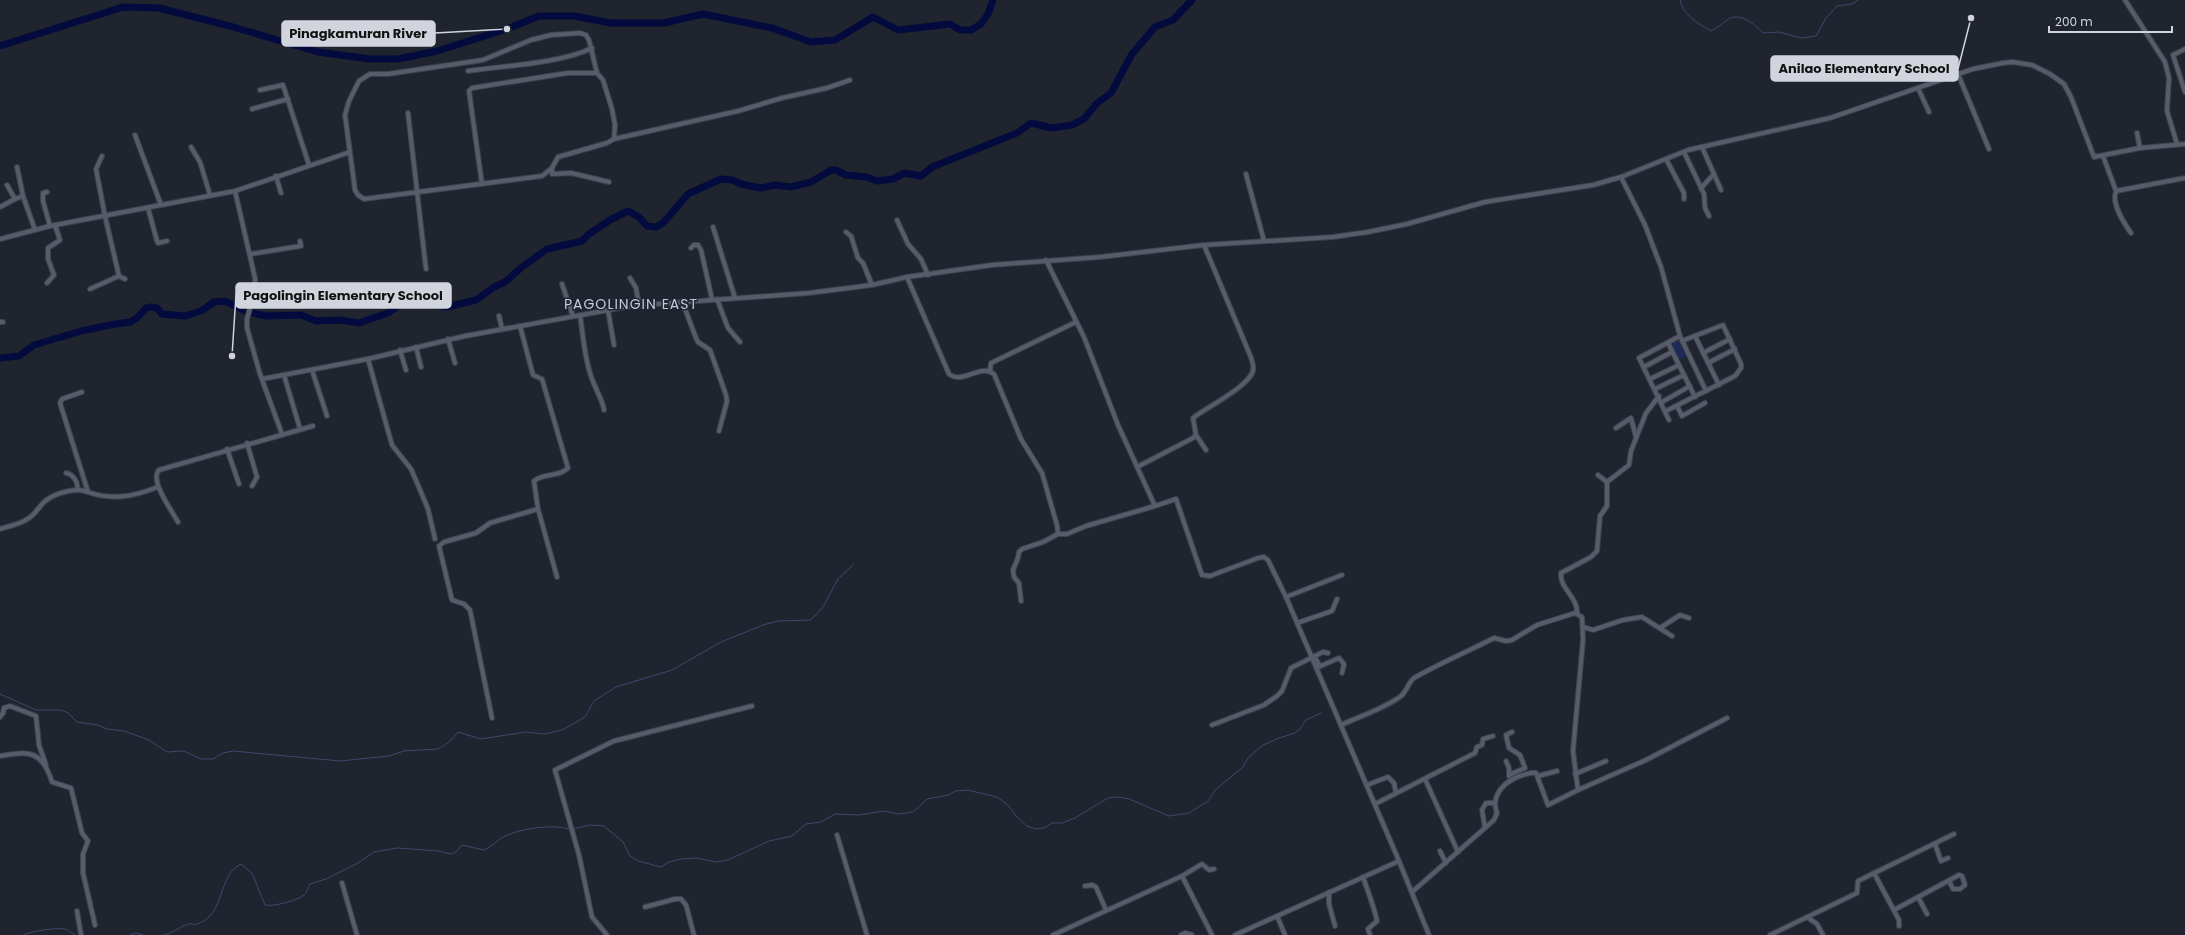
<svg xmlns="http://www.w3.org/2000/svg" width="2185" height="935" font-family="Poppins,sans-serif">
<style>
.green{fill:#1b2b5b}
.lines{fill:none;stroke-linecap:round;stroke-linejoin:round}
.stream{stroke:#41476d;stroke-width:1}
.river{stroke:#030a3d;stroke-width:7}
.minor-casing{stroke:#3d414a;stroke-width:6}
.minor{stroke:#565c69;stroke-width:4}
.labels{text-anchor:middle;stroke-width:3;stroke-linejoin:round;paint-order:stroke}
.quarter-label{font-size:14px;letter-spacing:1px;fill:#c4cad9;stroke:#1f242f}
.leader{fill:none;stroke:#d1d4dc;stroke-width:1.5}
.callout-dot{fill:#d1d4dc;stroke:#1f242f;stroke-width:1.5}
.callout{fill:#d1d4dc;stroke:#d1d4dc;stroke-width:1.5}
.callout-label{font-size:13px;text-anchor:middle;font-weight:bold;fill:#111}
</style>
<rect width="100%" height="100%" fill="#1f242f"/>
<polygon class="green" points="1678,341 1686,356 1678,360 1671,345"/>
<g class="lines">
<g class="stream">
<path d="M1680,0C1683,16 1698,23 1711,31C1717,29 1721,24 1727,20C1740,11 1754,24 1763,33L1779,32L1801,38L1816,36L1826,18L1837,6L1852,4L1858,0"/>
<polyline points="0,694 36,710 61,710 68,713 77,722 98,725 107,729 124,731 149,740 167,752 184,751 201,759 213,759 223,753 233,751 340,761 389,756 404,751 438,749 449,742 458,732 481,739 526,732 545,734 562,730 585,717 594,701 616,687 672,670 721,642 763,625 778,621 810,620 817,614 824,605 838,579 853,565"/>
<polyline points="573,829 590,825 604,826 623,842 630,856 638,861 661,867 669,862 681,859 696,858 716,862 728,860 769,841 792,836 806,824 821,822 835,814 859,815 884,811 898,814 913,812 927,799 949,795 955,791 967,790 997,797 1008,805 1016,816 1027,826 1036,829 1044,828 1052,823 1062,823 1075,818 1108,798 1118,797 1129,799 1169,816 1189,813 1208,801 1216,789 1243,767 1248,758 1263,745 1279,738 1295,733 1300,729 1306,720 1321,713"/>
<path d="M23,935C29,932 57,927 64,929C68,929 71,933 75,935"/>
<polyline points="130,935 136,933 143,935"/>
<path d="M163,935C173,934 179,927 188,924C191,923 194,925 197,924C226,915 217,875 241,864L252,873L265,905C273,907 299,900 304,895C307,892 308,887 310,884L326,879L358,863L374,852L397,848L438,851L451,854L456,852L462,845L484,850C492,847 497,840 505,836C523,828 551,824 570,829"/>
</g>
<g class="river">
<polyline points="0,46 123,7 159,8 230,26 318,52 370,59 398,59 437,51 507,29 539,16 574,16 611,23 664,23 703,14 772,28 811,42 835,40 873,17 898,30 950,24 960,30 971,30 981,24 988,14 993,0"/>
<polyline points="0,358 19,356 34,345 81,331 115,324 130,322 137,318 146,308 151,307 157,308 162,314 185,316 201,311 214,302 225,301 248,312 266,316 301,315 316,321 339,320 359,323 388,313 398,306 419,301 446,307 451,306 476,300 494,287 505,282 522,267 547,249 582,241 589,234 610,220 628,211 639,217 647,226 656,227 663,223 688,194 721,179 732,180 741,184 761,188 776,185 791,187 811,182 831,170 836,170 846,175 866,177 877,181 893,179 905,173 921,176 932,167 1017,133 1031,123 1052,128 1072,125 1084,119 1097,103 1111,93 1132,54 1155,27 1173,20 1192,0"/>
</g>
<defs>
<g id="minor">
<polyline points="2125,0 2165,62 2169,78 2167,111 2177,144"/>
<polyline points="2185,49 2173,55 2185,92"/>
<path d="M468,71C503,66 563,63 592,48"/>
<polyline points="1958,74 1989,149"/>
<polyline points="1918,88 1929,112"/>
<polyline points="260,90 283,85 309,165"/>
<polyline points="252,109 288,99"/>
<polyline points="408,113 426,269"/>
<polyline points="2137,133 2140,148"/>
<polyline points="135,135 161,205"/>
<polyline points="614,139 615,125 612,109 603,80 597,73 589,40 586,35 580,33 551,35 531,40 483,60 388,74 370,74 359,81 349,101 345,115 355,190 358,195 364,199 542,176 552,168 558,157 607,143 614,139 738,111 782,98 827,88 850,80"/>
<polyline points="191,147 200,162 210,195"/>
<polyline points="1702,147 1721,190"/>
<polyline points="1684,152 1704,194 1705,208 1709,216"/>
<polyline points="102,156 96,169 105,216 119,276 125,279"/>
<polyline points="2103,156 2116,191 2185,178"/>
<polyline points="1666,159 1684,193 1684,199"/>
<polyline points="17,167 23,196 35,230"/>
<polyline points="552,168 552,174 571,173 609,182"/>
<polyline points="1246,174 1264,241"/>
<polyline points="276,176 281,193"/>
<polyline points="1621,177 1645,225 1661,267 1680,336 1706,391"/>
<polyline points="482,184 469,91 472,88 568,73 597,73"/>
<polyline points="7,185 15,199 23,196"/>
<polyline points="1701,188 1714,174"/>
<polyline points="235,191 255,278 255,290 247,319 247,328 260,374 282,434"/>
<path d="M2116,191C2111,204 2124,223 2131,233"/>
<polyline points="47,192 43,193 43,201 50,226"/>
<polyline points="0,207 15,199"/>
<polyline points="148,208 157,241 158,243 167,241"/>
<polyline points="897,220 908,244 921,259 928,275"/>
<polyline points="713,227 735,298"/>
<polyline points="846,232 851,236 858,258 863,263 872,285"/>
<polyline points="0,239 50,226 235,191 350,152"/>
<polyline points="691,248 694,245 698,245 701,250 712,299"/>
<polyline points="251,254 301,246 300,241"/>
<polyline points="1046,260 1084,337 1118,425 1155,506 1176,499 1202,575 1210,576 1258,558 1264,557 1268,560 1286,597 1399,861"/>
<path d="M907,277L949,374C963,385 980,363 994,374L1021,439L1042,473L1057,525L1058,534H1067L1086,526L1155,506"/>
<polyline points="630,278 636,288 639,305"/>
<polyline points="47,283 54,275 48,259 48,248 60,240 55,225"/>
<polyline points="562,284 573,316"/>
<polyline points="90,289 119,276"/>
<polyline points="717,299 728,328 740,342"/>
<polyline points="682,301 696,338 698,342 710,350 726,395 727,401 719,431"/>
<polyline points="608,310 614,345"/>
<path d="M580,315C583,335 584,354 590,373C592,382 604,403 604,410"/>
<polyline points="499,316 502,329"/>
<polyline points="0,322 3,322"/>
<polyline points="1695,336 1719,385"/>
<polyline points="448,339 455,363"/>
<polyline points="1668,343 1695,397"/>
<polyline points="416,347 421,367"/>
<polyline points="400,350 406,370"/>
<polyline points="1703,353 1730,339"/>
<polyline points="368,359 392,445 411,469 418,485 428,509 435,539"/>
<polyline points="1708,363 1735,349"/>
<polyline points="1644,367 1672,352"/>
<polyline points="312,370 327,416"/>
<polyline points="990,371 991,363 1076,322"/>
<polyline points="284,375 300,429"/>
<polyline points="262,379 368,359 465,336 631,306 809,293 872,285 907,277 992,265 1100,257 1204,245 1333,237 1368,232 1407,224 1485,202 1593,185 1621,177 1688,150 1830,118 1973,69 2003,63 2013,62 2032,65 2050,74 2064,84 2071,97 2094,157 2140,148 2185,144"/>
<polyline points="1650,379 1679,365"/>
<polyline points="1655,389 1684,375"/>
<path d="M82,392L62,399L60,403L88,492C112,501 135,496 158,487"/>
<polyline points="1662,402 1690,386"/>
<polyline points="1677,406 1682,416 1705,403"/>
<polyline points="1666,411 1735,376 1741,368 1741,364 1723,325 1682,341"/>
<polyline points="1669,420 1639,358 1680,336"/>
<polyline points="1616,428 1631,418 1636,437"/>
<polyline points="1196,435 1206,450"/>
<polyline points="247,443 257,477 252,486"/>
<polyline points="227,449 239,484"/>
<path d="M1137,467L1193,438L1196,435L1193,418C1207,407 1248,387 1253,371C1254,366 1252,360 1250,355L1204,245"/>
<path d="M66,473C73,474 79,483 77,490"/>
<polyline points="1598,475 1607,482 1629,465 1631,451 1646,413 1659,396"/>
<polyline points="538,509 557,577"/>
<path d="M178,522C172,511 149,480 159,470L313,426"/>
<path d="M0,529C10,526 21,524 29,518C35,514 39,507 44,502C54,493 76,487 88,492"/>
<polyline points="1286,597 1342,575"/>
<polyline points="1021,601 1019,583 1014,577 1013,570 1018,558 1019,552 1022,549 1043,542 1058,534"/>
<path d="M1577,614C1579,598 1559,588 1561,573L1591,557L1597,551L1600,516L1607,506V482"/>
<polyline points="1297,623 1332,611 1337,599"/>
<polyline points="1583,627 1593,630 1623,620 1642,617 1672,636"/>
<polyline points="1660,628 1680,615 1689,618"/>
<polyline points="1314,656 1320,666"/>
<polyline points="1316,668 1339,658 1344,664 1342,673"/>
<polyline points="0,717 3,713 4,708 10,706 36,716 39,745 46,765"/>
<path d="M492,718L470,610L464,604L452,600L439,546L444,542L476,533L490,523L538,509L534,481C543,473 560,477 568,468L542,379L533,375L520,326"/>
<polyline points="1212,725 1264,705 1277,696 1282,691 1291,668 1323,652 1328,653"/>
<path d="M1341,725C1360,716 1384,709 1401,696C1407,691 1408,683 1414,678C1440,663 1467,652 1494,638L1506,641L1512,640L1537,625L1575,613L1582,617L1583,640L1573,751L1578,790L1548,805L1536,773C1531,772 1528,774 1523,775C1506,780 1490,794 1497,813L1494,820L1412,892"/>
<path d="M0,756C29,751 42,750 52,782L71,788L82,833L88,841L83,854V873L95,925"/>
<polyline points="1506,761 1509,768 1509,776"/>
<polyline points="1575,774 1606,761"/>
<polyline points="1509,775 1525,768 1520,755 1509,748 1506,735 1512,732"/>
<polyline points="1538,776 1557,771"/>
<polyline points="1425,779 1458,852"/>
<polyline points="1367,785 1388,777 1394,783 1396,793"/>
<polyline points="1578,790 1646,760 1727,718"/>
<polyline points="1375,804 1475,753 1477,747 1482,745 1483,739 1493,736"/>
<polyline points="1485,828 1482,810 1486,803 1495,803"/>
<polyline points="837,835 867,935"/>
<polyline points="1935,844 1941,861 1948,858"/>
<polyline points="1440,851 1446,863"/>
<polyline points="1874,873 1899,920 1899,926"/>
<polyline points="1182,876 1202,864 1209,870 1214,869"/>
<path d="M1363,877C1368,892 1374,906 1377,921L1368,929L1370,935"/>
<polyline points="342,883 357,935"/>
<polyline points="1085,886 1092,885 1096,887 1106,910"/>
<polyline points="1329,892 1329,904 1335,926"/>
<polyline points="1918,897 1927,914"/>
<polyline points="645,907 675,899 681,899 686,905 694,935"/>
<polyline points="1894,910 1959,875 1962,876 1965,885 1960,889 1953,889 1949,881"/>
<polyline points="77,911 81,935"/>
<polyline points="1277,916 1285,935"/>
<polyline points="1807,917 1817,924 1823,935"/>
<polyline points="607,935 592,917 579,855 555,770 614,741 752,706"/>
<polyline points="1053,935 1182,876 1212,935"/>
<polyline points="1181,935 1185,933 1192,935"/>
<polyline points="1235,935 1399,861 1429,935"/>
<polyline points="1770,935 1857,893 1858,881 1954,834"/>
</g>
</defs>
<use href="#minor" class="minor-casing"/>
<use href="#minor" class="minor"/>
</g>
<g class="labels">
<g class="quarter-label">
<text x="631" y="309">PAGOLINGIN EAST</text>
</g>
</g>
<path class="leader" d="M507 29L435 33M1971 18L1958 69M232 356L236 295"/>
<g class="callout-dot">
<circle cx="507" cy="29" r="4"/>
<circle cx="1971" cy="18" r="4"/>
<circle cx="232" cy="356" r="4"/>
</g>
<g class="callout">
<rect x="282" y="21" width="153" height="25" rx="4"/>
<rect x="1771" y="56" width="187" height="25" rx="4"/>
<rect x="236" y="283" width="215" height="25" rx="4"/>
</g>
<g class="callout-label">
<text x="358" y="38">Pinagkamuran River</text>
<text x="1864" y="73">Anilao Elementary School</text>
<text x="343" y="300">Pagolingin Elementary School</text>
</g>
<path d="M2049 26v6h123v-6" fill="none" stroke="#d1d4dc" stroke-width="2"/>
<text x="2055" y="26" font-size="12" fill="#d1d4dc" stroke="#1f242f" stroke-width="3" paint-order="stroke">200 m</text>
</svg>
